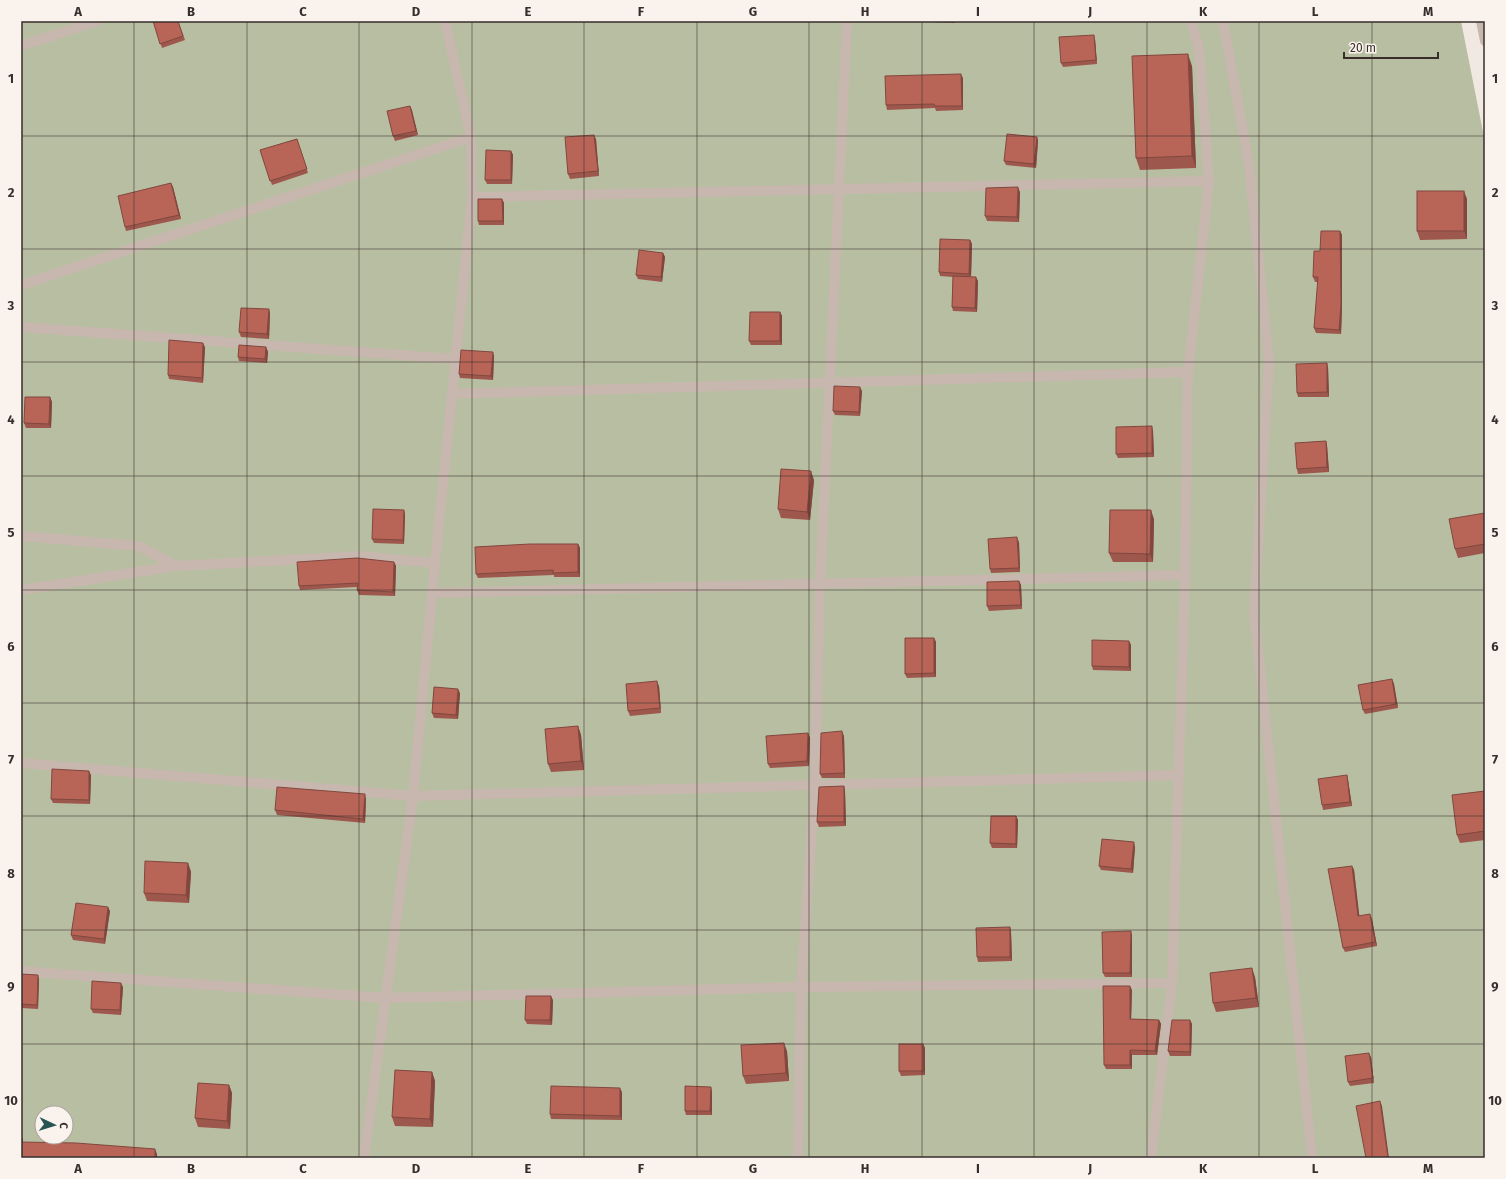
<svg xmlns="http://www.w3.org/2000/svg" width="1506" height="1179" font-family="'Fira Sans',sans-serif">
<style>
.green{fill:#b8bea2;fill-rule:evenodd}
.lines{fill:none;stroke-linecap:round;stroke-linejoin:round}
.lane{stroke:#c8b7ae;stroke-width:10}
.street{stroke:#c8b7ae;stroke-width:10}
.wall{fill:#9e574c}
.shaded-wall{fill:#81473e}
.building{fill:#b86558;stroke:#81473e}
.grid{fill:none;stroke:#372e2b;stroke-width:1;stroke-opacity:0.55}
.neatline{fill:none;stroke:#372e2b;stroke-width:1.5}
.grid-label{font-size:13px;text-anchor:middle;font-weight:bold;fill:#372e2b}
</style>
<rect width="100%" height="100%" fill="#f1e8e1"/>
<path class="green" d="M21,21H1461L1485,142V1158H21ZM42,1113H66V1137H42Z"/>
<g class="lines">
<g class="lane">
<polyline points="1223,21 1249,165 1269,361 1254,612 1312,1158"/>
<polyline points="1481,21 1485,41"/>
<polyline points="21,46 97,21"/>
<polyline points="472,197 1209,181"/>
<polyline points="21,285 471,137"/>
<polyline points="21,327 455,359"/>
<polyline points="452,394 1188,372"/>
<polyline points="21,536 139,546 176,566"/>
<polyline points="21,590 176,566 359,556 435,563"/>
<polyline points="432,593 1185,575"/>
<polyline points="21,763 413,796 1179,775"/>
<polyline points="21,971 385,998 801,987 1172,983"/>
<polyline points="798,1158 801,987 815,784 820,584 847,21"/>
<polyline points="1151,1158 1172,983 1185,575 1188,372 1209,181 1199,48 1191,21"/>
</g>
<polyline class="street" points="364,1158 413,796 435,563 472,197 471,137 445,21"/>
</g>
<g class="wall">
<polygon points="153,21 178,21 185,40 162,48"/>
<polygon points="928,21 955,21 955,23 929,22"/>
<polygon points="1095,39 1097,64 1063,67 1061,63"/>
<polygon points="1192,66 1196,168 1140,170 1136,158"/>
<polygon points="963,78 963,110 936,111 935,108 887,110 886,105"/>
<polygon points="410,106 418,135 395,141 393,136"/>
<polygon points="1037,137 1038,141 1036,168 1006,165 1004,161"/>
<polygon points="297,139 308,173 272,185 260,150"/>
<polygon points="596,139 599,176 570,179 568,174"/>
<polygon points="511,151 513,155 512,184 487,184 485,180"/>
<polygon points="173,187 181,219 126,231 125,227"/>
<polygon points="1020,192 1019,222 987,221 985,216"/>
<polygon points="502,199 504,203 504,225 479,225 478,221"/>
<polygon points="1467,199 1467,239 1420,240 1417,231"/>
<polygon points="1340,231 1342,235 1342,308 1341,334 1316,333 1314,328 1318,282 1315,282 1313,277 1320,251"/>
<polygon points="970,240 972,244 971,277 978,281 977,312 953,311 952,307 953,277 940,276 939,272"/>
<polygon points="663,253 665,257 662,282 638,279 636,275"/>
<polygon points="269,309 270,314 269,339 241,337 239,332"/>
<polygon points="780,312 782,316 782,345 751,345 749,341"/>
<polygon points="205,347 203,383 169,379 168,375"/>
<polygon points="266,347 268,352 267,363 239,361 238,357"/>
<polygon points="494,356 493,380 460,378 459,374"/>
<polygon points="1328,367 1329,397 1298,397 1297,393"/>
<polygon points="862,391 860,416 835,415 833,411"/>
<polygon points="50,397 52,402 51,428 26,428 24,423"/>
<polygon points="1153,431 1154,457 1118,458 1116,454"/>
<polygon points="1326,441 1327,445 1329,472 1298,474 1297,469"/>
<polygon points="814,480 810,520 781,518 778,509"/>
<polygon points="404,510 405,515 404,544 374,543 372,539"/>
<polygon points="1485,513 1485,553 1458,558 1455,549"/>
<polygon points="1154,519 1153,562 1113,562 1109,553"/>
<polygon points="1019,542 1020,572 991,573 990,569"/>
<polygon points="578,544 580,548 580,577 554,577 554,575 478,578 476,574"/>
<polygon points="394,562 396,566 395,596 359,595 357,590 357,587 300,590 299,586"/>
<polygon points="1019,581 1021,585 1022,609 989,611 987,606"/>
<polygon points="934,638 936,642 936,677 907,678 905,674"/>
<polygon points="1129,641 1131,645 1131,671 1093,670 1092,666"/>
<polygon points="1392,679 1394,684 1398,708 1365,714 1363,710"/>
<polygon points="659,686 661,713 630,716 628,711"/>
<polygon points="460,693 458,719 434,718 432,713"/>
<polygon points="578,726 581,735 584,770 551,772 548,764"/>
<polygon points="808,733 810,738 809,766 770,768 768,764"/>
<polygon points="844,736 845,778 822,778 820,774"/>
<polygon points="91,775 90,804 53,803 51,799"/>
<polygon points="1347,775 1348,780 1352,806 1323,810 1322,805"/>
<polygon points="844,786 845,791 846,826 819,827 817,822"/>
<polygon points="1485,791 1485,840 1460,843 1457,835"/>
<polygon points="366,799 365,823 277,815 275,810"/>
<polygon points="1016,816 1018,820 1017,848 992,848 990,843"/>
<polygon points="1135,847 1133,873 1101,870 1099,866"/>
<polygon points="188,863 191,872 189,903 147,901 144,893"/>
<polygon points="1352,866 1354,870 1359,916 1372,919 1377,946 1345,952 1343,948"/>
<polygon points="110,911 105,944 73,940 71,935"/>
<polygon points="1010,927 1011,932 1012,961 978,962 977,957"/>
<polygon points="1132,935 1132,977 1105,977 1103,973"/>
<polygon points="21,974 39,979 38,1009 21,1008"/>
<polygon points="1255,977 1259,1007 1216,1012 1213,1003"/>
<polygon points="123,987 121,1015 93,1013 91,1009"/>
<polygon points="1132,990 1131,1019 1159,1020 1161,1024 1157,1055 1132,1055 1132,1069 1106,1069 1104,1065"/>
<polygon points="553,1000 552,1025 527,1024 525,1020"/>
<polygon points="1190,1020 1192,1024 1191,1056 1170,1056 1168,1051"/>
<polygon points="923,1044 925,1048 925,1075 901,1076 899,1071"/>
<polygon points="787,1051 789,1081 746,1084 743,1076"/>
<polygon points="1371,1057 1374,1083 1350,1086 1348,1082"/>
<polygon points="432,1072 435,1081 433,1127 395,1126 392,1117"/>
<polygon points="229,1085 232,1093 230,1129 198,1127 195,1118"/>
<polygon points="712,1091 712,1115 686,1115 685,1111"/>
<polygon points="622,1092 622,1120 551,1119 550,1114"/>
</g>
<g class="shaded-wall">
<polygon points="1094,35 1095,39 1097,64 1096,60"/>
<polygon points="1188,54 1192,66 1196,168 1192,156"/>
<polygon points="961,74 963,78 963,110 962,106"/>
<polygon points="410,106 412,110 418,135 416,131"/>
<polygon points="594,135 596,139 599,176 598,171"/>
<polygon points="1037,137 1038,141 1036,168 1034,164"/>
<polygon points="511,151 513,155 512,184 511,180"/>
<polygon points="171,183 173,187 181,219 179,215"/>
<polygon points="1018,187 1020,192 1019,222 1017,217"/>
<polygon points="1464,191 1467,199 1467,239 1464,231"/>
<polygon points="502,199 504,203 504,225 503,221"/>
<polygon points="1340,231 1342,235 1342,308 1341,334 1339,330"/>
<polygon points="970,240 972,244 971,278 969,274"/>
<polygon points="663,253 665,257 662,282 661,277"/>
<polygon points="976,277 978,281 977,312 975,308"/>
<polygon points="269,309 270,314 269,339 267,334"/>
<polygon points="780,312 782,316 782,345 780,341"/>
<polygon points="203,343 205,347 203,383 202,378"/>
<polygon points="266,347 268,352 267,363 265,359"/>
<polygon points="493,352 494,356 493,380 491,376"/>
<polygon points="1327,363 1328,367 1329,397 1327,392"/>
<polygon points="860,387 862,391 860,416 859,412"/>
<polygon points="50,397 52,402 51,428 49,424"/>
<polygon points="1152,426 1153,431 1154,457 1152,453"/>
<polygon points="1326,441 1327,445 1329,472 1327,467"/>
<polygon points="811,471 814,480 810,520 807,512"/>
<polygon points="404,510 405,515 404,544 403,540"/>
<polygon points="1151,510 1154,519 1153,562 1150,554"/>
<polygon points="1017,537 1019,542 1020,572 1019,568"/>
<polygon points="578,544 580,548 580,577 578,572"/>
<polygon points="394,562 396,566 395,596 393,592"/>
<polygon points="1019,581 1021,585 1022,609 1021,605"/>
<polygon points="934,638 936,642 936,677 934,673"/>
<polygon points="1129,641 1131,645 1131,671 1129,667"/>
<polygon points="1392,679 1394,684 1398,708 1396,704"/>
<polygon points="657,681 659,686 661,713 660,708"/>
<polygon points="458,689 460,693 458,719 456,715"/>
<polygon points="578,726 581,735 584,770 581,761"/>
<polygon points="842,731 844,736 845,778 844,773"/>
<polygon points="808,733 810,738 809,766 807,761"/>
<polygon points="89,771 91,775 90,804 89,800"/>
<polygon points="1347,775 1348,780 1352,806 1350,802"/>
<polygon points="844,786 845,791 846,826 844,822"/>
<polygon points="365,794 366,799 365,823 363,819"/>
<polygon points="1016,816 1018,820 1017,848 1016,844"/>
<polygon points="1134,842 1135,847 1133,873 1131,869"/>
<polygon points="188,863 191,872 189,903 186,895"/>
<polygon points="1352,866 1354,870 1360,921 1358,916"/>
<polygon points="108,907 110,911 105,944 104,939"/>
<polygon points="1370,914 1372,919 1377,946 1375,942"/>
<polygon points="1010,927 1011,932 1012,961 1010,957"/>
<polygon points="1131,931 1132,935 1132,977 1130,973"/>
<polygon points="1252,968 1255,977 1259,1007 1256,998"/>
<polygon points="38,975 39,979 38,1009 37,1005"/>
<polygon points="121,983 123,987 121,1015 120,1010"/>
<polygon points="1130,986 1132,990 1131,1024 1130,1019"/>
<polygon points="551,996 553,1000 552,1025 550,1020"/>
<polygon points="1159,1020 1161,1024 1157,1055 1155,1051"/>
<polygon points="1190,1020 1192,1024 1191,1056 1190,1052"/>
<polygon points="784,1043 787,1051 789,1081 786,1073"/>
<polygon points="923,1044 925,1048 925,1075 923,1071"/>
<polygon points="1130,1050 1132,1055 1132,1069 1130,1065"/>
<polygon points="1369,1053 1371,1057 1374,1083 1373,1078"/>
<polygon points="432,1072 435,1081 433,1127 430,1119"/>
<polygon points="229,1085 232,1093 230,1129 227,1121"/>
<polygon points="711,1087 712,1091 712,1115 710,1111"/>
<polygon points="620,1088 622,1092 622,1120 620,1116"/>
<polygon points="1380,1101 1382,1106 1389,1158 1388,1158"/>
<polygon points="21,1135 23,1140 22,1146 21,1144"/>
<polygon points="155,1149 157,1154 157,1158 155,1158"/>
</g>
<g class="building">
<polygon points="153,21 178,21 183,36 160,44"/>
<polygon points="1094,35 1096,60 1061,63 1059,37"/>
<polygon points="1188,54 1192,156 1136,158 1132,56"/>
<polygon points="961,74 962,106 935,106 934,104 886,105 885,76"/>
<polygon points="410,106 416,131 393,136 387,111"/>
<polygon points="1007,134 1037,137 1034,164 1004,161"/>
<polygon points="594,135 598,171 568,174 565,137"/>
<polygon points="297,139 307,169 270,181 260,150"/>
<polygon points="486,150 511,151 511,180 485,180"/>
<polygon points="171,183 179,215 125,227 118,196"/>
<polygon points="1018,187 1017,217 985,216 986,188"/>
<rect x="1417" y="191" width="47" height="40"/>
<polygon points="478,199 502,199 503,221 478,221"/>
<polygon points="1321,231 1340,231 1341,304 1339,330 1314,328 1318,277 1313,277 1314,251 1320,251"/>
<polygon points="940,239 970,240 969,274 939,272"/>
<polygon points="639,250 663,253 661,277 636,275"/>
<polygon points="953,276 976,277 975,308 952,307"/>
<polygon points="241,308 269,309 267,334 239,332"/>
<polygon points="750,312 780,312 780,341 749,341"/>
<polygon points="169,340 203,343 202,378 168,375"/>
<polygon points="239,345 266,347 265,359 238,357"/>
<polygon points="461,350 493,352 491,376 459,374"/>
<polygon points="1327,363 1327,392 1297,393 1296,364"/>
<polygon points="834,386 860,387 859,412 833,411"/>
<polygon points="25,397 50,397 49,424 24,423"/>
<polygon points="1152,426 1152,453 1116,454 1116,427"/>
<polygon points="1326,441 1327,467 1297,469 1295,443"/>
<polygon points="781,469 811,471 807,512 778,509"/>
<polygon points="373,509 404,510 403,540 372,539"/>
<polygon points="1110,510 1151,510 1150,554 1109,553"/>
<polygon points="1485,513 1485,544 1455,549 1449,519"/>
<polygon points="1017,537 1019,568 990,569 988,539"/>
<polygon points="530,544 578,544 578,572 553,573 553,570 476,574 475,547"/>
<polygon points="357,558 394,562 393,592 357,590 358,583 299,586 297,562"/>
<polygon points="1019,581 1021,605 987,606 987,582"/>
<polygon points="905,638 934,638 934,673 905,674"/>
<polygon points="1092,640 1129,641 1129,667 1092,666"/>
<polygon points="1392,679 1396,704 1363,710 1358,685"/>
<polygon points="657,681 660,708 628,711 626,684"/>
<polygon points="434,687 458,689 456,715 432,713"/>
<polygon points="578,726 581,761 548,764 545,729"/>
<polygon points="842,731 844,773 820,774 821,733"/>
<polygon points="808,733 807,761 768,764 766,736"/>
<polygon points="52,769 89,771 89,800 51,799"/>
<polygon points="1347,775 1350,802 1322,805 1318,779"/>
<polygon points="844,786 844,822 817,822 819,787"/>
<polygon points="277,787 365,794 363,819 275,810"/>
<polygon points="1485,791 1485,831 1457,835 1452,795"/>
<polygon points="991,816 1016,816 1016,844 990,843"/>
<polygon points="1102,839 1134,842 1131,869 1099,866"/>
<polygon points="145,861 188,863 186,895 144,893"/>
<polygon points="1352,866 1358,916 1370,914 1375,942 1343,948 1328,869"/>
<polygon points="76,903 108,907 104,939 71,935"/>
<polygon points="1010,927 1010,957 977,957 976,928"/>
<polygon points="1131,931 1130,973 1103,973 1102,932"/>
<polygon points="1252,968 1256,998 1213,1003 1210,973"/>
<polygon points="21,974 38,975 37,1005 21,1004"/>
<polygon points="92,981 121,983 120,1010 91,1009"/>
<polygon points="1103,986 1130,986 1130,1019 1159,1020 1155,1051 1130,1050 1130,1065 1104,1065"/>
<polygon points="526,996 551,996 550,1020 525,1020"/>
<polygon points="1172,1020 1190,1020 1190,1052 1168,1051"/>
<polygon points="784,1043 786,1073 743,1076 741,1045"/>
<rect x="899" y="1044" width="24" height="27"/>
<polygon points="1369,1053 1373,1078 1348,1082 1345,1056"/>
<polygon points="395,1070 432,1072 430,1119 392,1117"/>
<polygon points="198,1083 229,1085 227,1121 195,1118"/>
<polygon points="551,1086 620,1088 620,1116 550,1114"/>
<polygon points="685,1086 711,1087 710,1111 685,1111"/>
<polygon points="1380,1101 1388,1158 1366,1158 1356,1106"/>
<polygon points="21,1142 76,1143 155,1149 155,1158 21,1158"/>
</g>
<path class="grid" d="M134,21V1158M247,21V1158M359,21V1158M472,21V1158M584,21V1158M697,21V1158M809,21V1158M922,21V1158M1034,21V1158M1147,21V1158M1259,21V1158M1372,21V1158M21,136H1485M21,249H1485M21,362H1485M21,476H1485M21,590H1485M21,703H1485M21,816H1485M21,930H1485M21,1044H1485"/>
<rect width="1506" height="1179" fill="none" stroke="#f9f2ed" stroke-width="44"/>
<g transform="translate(54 1125) rotate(94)"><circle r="19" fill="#f9f2ed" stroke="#aba49f"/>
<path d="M0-3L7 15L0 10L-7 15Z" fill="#265452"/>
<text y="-6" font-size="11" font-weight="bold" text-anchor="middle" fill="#372e2b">С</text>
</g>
<path d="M1344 52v6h94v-6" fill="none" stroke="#372e2b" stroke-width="2"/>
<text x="1350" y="52" font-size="12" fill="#372e2b" stroke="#f9f2ed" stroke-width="3" paint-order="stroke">20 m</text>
<rect x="22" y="22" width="1462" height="1135" class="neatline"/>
<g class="grid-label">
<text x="78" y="16">A</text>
<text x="191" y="16">B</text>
<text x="303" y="16">C</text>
<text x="416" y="16">D</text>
<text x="528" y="16">E</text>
<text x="641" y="16">F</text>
<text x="753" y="16">G</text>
<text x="865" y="16">H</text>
<text x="978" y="16">I</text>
<text x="1090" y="16">J</text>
<text x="1203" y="16">K</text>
<text x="1315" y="16">L</text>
<text x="1428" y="16">M</text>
<text x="11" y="83">1</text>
<text x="1495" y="83">1</text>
<text x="11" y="197">2</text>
<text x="1495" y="197">2</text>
<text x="11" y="310">3</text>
<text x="1495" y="310">3</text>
<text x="11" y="424">4</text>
<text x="1495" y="424">4</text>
<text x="11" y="537">5</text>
<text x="1495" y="537">5</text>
<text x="11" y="651">6</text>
<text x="1495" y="651">6</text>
<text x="11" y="764">7</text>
<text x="1495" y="764">7</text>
<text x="11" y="878">8</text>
<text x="1495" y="878">8</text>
<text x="11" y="991">9</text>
<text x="1495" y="991">9</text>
<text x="11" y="1105">10</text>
<text x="1495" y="1105">10</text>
<text x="78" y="1173">A</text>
<text x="191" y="1173">B</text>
<text x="303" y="1173">C</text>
<text x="416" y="1173">D</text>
<text x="528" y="1173">E</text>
<text x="641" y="1173">F</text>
<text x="753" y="1173">G</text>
<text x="865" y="1173">H</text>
<text x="978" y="1173">I</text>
<text x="1090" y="1173">J</text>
<text x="1203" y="1173">K</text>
<text x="1315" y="1173">L</text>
<text x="1428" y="1173">M</text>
</g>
</svg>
